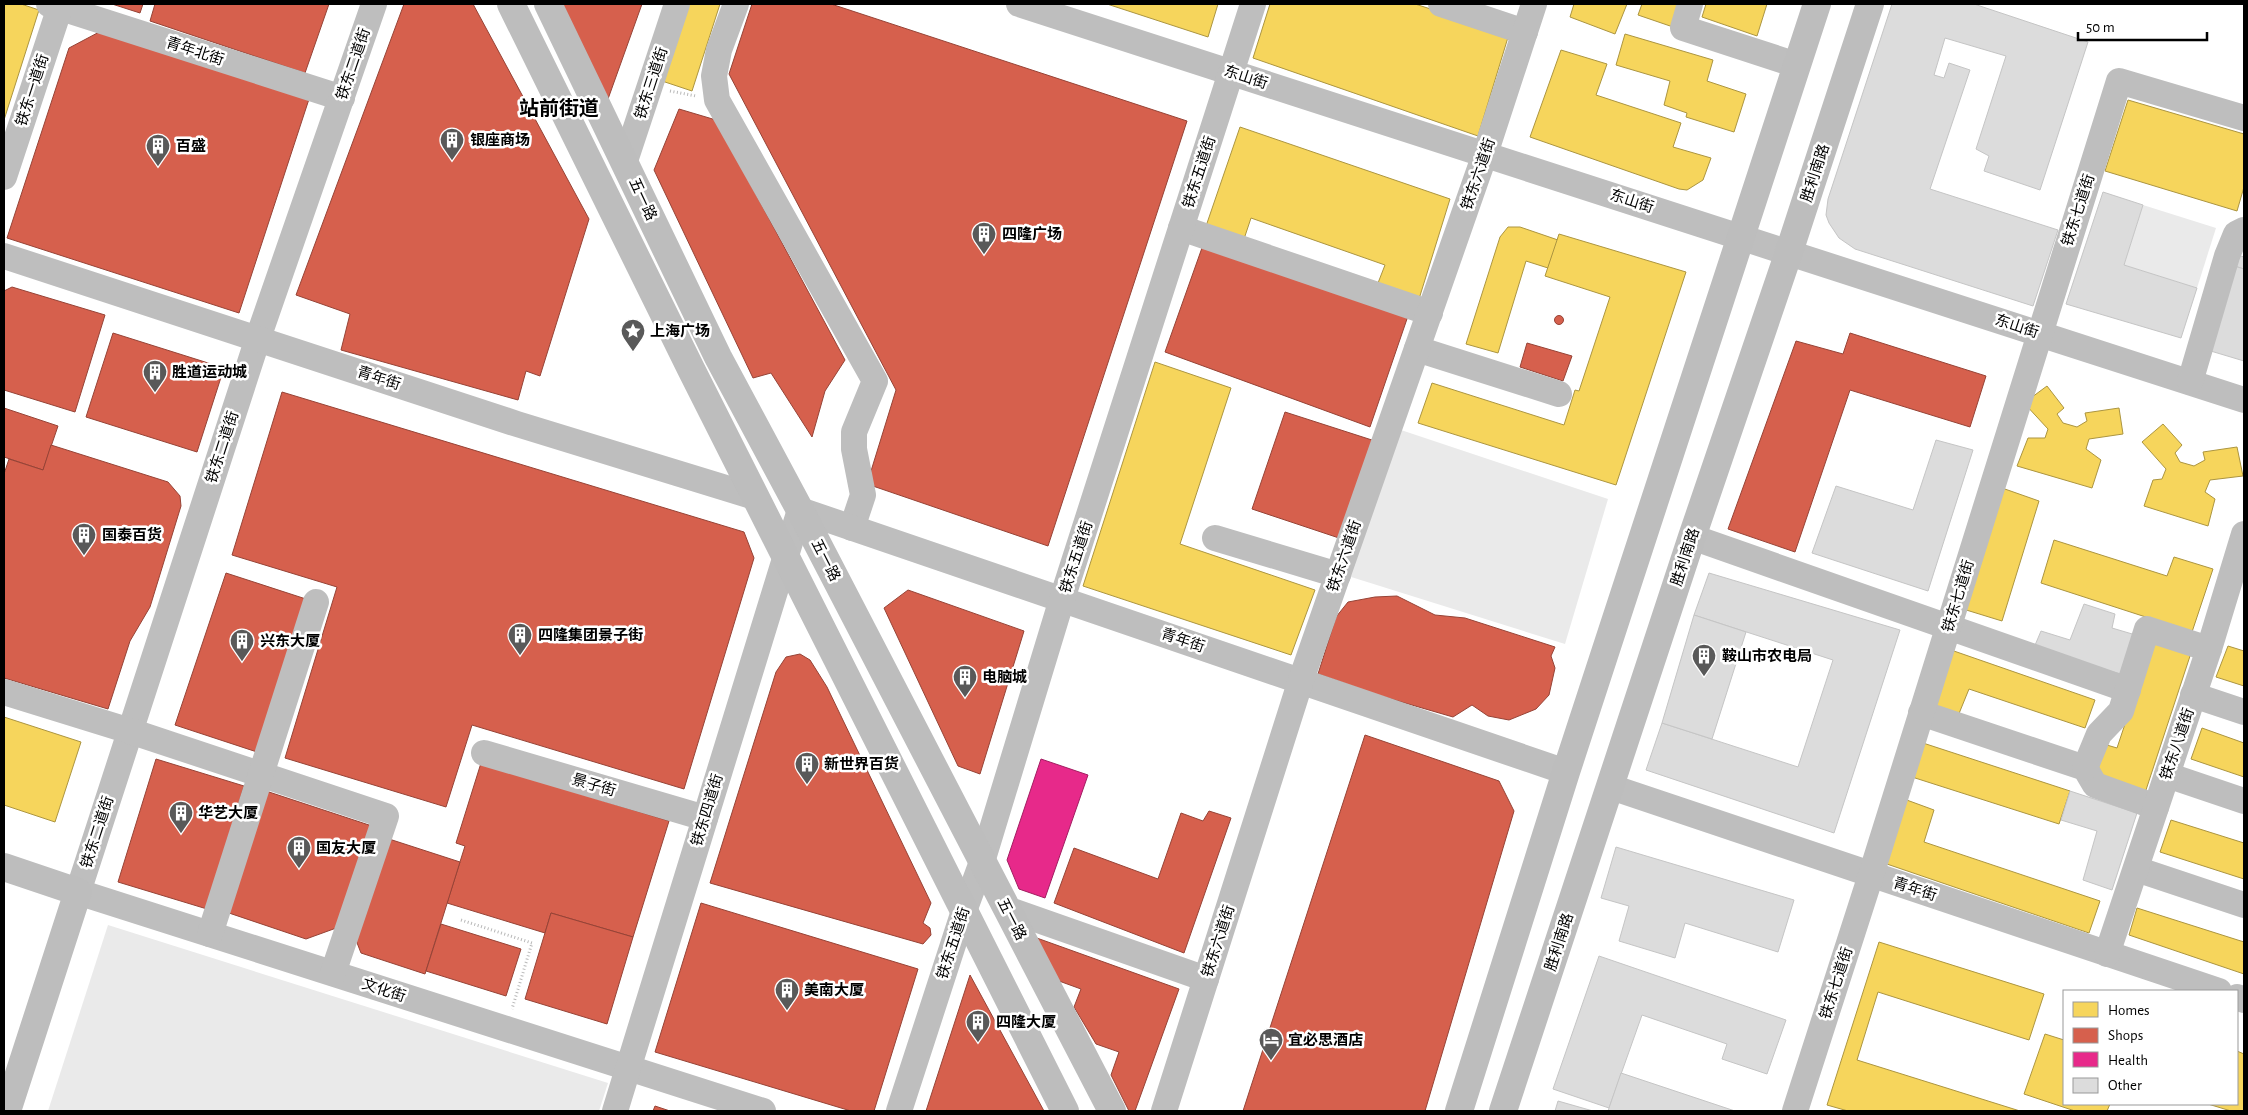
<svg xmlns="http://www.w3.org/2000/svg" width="2248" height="1115" font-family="'Alegreya Sans','Noto Sans SC',sans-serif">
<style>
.green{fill:#eaeaea}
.homes{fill:#f6d55c;stroke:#ac9540}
.shops{fill:#d6604d;stroke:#964336}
.health{fill:#e7298a;stroke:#a21d61}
.building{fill:#dcdcdc;stroke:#c5c5c5}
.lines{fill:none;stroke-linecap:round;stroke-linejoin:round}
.path{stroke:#b8b8b8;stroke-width:3;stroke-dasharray:1 2.5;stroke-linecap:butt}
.minor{stroke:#bebebe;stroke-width:26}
.major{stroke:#bdbdbd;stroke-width:28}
.labels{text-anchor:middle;stroke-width:5;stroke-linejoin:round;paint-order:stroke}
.street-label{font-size:15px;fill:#000;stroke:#fff}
.poi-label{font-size:15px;font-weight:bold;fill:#000;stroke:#fff;text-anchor:start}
.district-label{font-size:20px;font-weight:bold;fill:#000;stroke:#fff}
</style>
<rect width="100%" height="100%" fill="#fff"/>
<g class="green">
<polygon points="2143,205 2216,228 2197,288 2124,265"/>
<polygon points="1398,429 1608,499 1565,644 1348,576"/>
<polygon points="108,925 608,1083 599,1111 48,1111"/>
</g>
<g class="homes">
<polygon points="4,4 21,4 39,10 4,120"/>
<polygon points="684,4 720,4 692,91 659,80"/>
<polygon points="1107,4 1218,4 1208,37"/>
<polygon points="1270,4 1415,4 1509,34 1478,136 1253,58"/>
<polygon points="1574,4 1627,4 1615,34 1570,17"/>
<polygon points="1642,4 1684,4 1676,28 1638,15"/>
<polygon points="1706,4 1767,4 1757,36 1702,17"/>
<polygon points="1625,34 1713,60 1707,81 1746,94 1734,132 1686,117 1687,113 1664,105 1670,81 1616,65"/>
<polygon points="1561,50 1607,64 1596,95 1681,123 1673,147 1711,158 1703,180 1687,190 1679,189 1530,137"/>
<polygon points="2128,100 2244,134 2244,187 2237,211 2105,171"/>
<polygon points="1240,127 1450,199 1419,299 1378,283 1385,265 1251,218 1243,242 1205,229"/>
<polygon points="1508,227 1520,227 1558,240 1548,268 1526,261 1498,353 1466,344 1500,237"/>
<polygon points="1559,234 1686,272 1616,485 1418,423 1432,383 1564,425 1575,390 1579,391 1610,297 1545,276"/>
<polygon points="1155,362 1231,388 1180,544 1315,590 1291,655 1083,586"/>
<polygon points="2047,386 2064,408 2057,414 2063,423 2077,427 2087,421 2085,413 2119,408 2123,434 2089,439 2086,449 2101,460 2092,488 2017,466 2028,438 2045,438 2048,429 2024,403"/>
<polygon points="2163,424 2182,445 2175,453 2180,462 2194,466 2205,460 2203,452 2237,447 2243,476 2210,480 2205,492 2215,499 2208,526 2144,506 2153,480 2162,479 2166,469 2142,442"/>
<polygon points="2002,488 2039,501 2002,621 1963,609"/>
<polygon points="2054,540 2167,576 2174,557 2213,569 2192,632 2041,583"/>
<polygon points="2153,640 2191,653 2145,793 2089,772 2100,743 2117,748"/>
<polygon points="2228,646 2244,651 2244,686 2216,677"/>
<polygon points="1951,650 2095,700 2085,728 1969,689 1958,716 1933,707"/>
<polygon points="4,717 81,742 55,822 4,805"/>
<polygon points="2202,728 2244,743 2244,777 2191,759"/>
<polygon points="1923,743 2070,791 2059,824 1912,777"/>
<polygon points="1904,799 1934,810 1924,842 2100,901 2089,933 1881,862"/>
<polygon points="2171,820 2244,843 2244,879 2160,852"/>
<polygon points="2137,908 2244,942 2244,974 2129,935"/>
<polygon points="1879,942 2044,994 2029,1040 1878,992 1857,1060 2020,1111 1848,1111 1827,1105"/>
<polygon points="2045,1034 2064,1040 2064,1104 2110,1104 2107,1111 2075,1111 2024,1094"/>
<polygon points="2237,1051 2244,1054 2244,1111 2231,1111 2208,1104 2237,1104"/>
</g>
<g class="shops">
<polygon points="112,4 143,4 140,13"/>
<polygon points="155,4 329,4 305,73 150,21"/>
<polygon points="404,4 473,4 589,219 540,376 526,371 518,400 341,350 350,314 296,295"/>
<polygon points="562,4 642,4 608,99"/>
<polygon points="752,4 831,4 1187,121 1048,546 867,484 896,390 729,74"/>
<polygon points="103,30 310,96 239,313 7,238 69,48"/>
<polygon points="679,109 716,120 845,360 825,391 812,437 771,373 753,378 654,170"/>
<polygon points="1203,245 1409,313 1370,427 1165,352"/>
<polygon points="12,287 105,315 75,412 4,390 4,291"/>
<circle cx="1559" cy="320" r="4.5"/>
<polygon points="113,333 224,368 197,452 86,417"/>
<polygon points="1850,333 1986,376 1970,427 1850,390 1795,552 1728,529 1796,341 1843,354"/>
<polygon points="1527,343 1572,356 1563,381 1520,367"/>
<polygon points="282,392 744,532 754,558 684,789 472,725 446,807 285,758 337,587 232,555"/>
<polygon points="4,408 58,426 43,470 4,457"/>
<polygon points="1285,412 1375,441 1342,539 1252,509"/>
<polygon points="51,445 168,482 180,496 181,506 150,607 130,641 108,709 4,678 4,474 9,459 43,470"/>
<polygon points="226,573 309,600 257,752 175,725"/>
<polygon points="908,590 1024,631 980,774 958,766 884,608"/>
<polygon points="1397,596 1435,615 1465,618 1555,647 1551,656 1555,668 1549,695 1536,709 1509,720 1488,716 1472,705 1453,717 1374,694 1318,674 1336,617 1348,602 1375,597"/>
<polygon points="800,654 810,660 827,687 931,903 923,923 930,928 931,935 923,944 710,883 776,672 786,657"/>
<polygon points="1365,735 1499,781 1514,811 1425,1111 1243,1111"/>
<polygon points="156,759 244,786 207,909 118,882"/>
<polygon points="481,763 669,821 633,937 551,913 545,933 447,903 465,846 456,843"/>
<polygon points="266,791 372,826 339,927 306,939 226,912"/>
<polygon points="1209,811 1231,818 1184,953 1054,903 1074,848 1158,879 1181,813 1203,821"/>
<polygon points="386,838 460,862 425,974 361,953 354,935"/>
<polygon points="701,903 918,969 874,1111 851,1111 655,1052"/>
<polygon points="551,913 633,937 607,1024 525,999"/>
<polygon points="441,924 521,949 506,996 426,971"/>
<polygon points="1034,937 1179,989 1135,1111 1129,1111 1111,1075 1119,1052 1096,1044 1074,1007 1081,989 1059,981"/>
<polygon points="970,975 1044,1111 926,1111"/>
<polygon points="655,1106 670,1111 653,1111"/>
</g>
<polygon class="health" points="1041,759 1088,775 1045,898 1019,889 1007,860"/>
<g class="building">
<polygon points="1892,4 1974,4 2088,42 2040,190 1984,171 1989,156 1976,149 2006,56 1945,38 1934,75 1944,78 1949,63 1970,70 1930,189 2058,230 2033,306 1855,249 1839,238 1829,223 1826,215 1828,199"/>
<polygon points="2103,192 2143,205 2124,265 2197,288 2181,338 2066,304"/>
<polygon points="2234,254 2244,257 2244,269 2231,265"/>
<polygon points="2231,265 2244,269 2244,361 2204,349"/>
<polygon points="1936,440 1973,450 1928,591 1812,553 1836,486 1913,510"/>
<polygon points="1709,573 1900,630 1834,833 1646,770 1662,723 1798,767 1833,660 1694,615"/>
<polygon points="2084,604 2115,614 2112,628 2139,636 2128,676 2033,650 2041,631 2070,640"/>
<polygon points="1694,615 1746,632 1712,739 1662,723"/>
<polygon points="2070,791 2137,813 2112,890 2083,880 2097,831 2061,820"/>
<polygon points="1616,847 1794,900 1778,952 1685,923 1675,958 1619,941 1629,906 1601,898"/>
<polygon points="1599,956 1786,1020 1767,1074 1722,1059 1727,1044 1642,1015 1609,1108 1553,1089"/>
<polygon points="1621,1073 1735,1111 1608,1111"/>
<polygon points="1558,1101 1593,1111 1555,1111"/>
</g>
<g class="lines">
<g class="path">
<polyline points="670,91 696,96"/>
<polyline points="461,920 532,943 512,1009"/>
</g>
<g class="minor">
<polyline points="49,4 342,98"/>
<polyline points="374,4 258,338 78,892 763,1111"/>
<polyline points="736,4 719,50 714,76 717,100 875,381 854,432 854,449 863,495 852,528"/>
<polyline points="1019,4 2244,400"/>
<polyline points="1441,4 1525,32"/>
<polyline points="1690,4 1683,28 1797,65"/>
<polyline points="625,161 677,4"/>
<polyline points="4,177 61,4"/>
<polyline points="1181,228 1430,313"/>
<polyline points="4,256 517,424 755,497"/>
<polyline points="1417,349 1559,394"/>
<polyline points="2190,382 2227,256 2236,234 2244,230"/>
<polyline points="1692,537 2128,690"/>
<polyline points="1215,538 1338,575"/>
<polyline points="4,692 130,731 386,816 333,973"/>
<polyline points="2193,695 2244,712"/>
<polyline points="1921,713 2085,768 2095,785 2156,807"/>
<polyline points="484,753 705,818"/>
<polyline points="2085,768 2099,734 2121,711 2147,629 2209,649"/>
<polyline points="2167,775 2244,801"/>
<polyline points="1611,787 2219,991"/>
<polyline points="2136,869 2244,905"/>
<polyline points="1007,909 1206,979"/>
<polyline points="210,934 316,602"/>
<polyline points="2107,954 2209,649 2244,534"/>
<polyline points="2237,997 2244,1000"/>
<polyline points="615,1111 800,510 1566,772"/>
<polyline points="899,1111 964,911 982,862 1062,599 1253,4"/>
<polyline points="1164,1111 1301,680 1485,154 1534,4"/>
<polyline points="1795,1111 1871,875 2119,81 2244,118"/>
</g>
<g class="major">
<polyline points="511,4 691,369 1065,1111"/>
<polyline points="548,4 718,357 800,510 1112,1111"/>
<polyline points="4,867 78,892 7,1111"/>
<polyline points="1459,1111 1566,772 1817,4"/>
<polyline points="1503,1111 1692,537 1789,252 1870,4"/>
</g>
</g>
<defs>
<symbol id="building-pin" viewBox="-11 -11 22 30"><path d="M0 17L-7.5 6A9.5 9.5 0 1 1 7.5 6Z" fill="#595959" stroke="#fff"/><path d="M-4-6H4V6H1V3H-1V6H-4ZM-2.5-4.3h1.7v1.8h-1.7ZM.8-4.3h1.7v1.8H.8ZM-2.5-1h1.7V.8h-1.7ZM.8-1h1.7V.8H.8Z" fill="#fff"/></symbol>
<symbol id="sight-pin" viewBox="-11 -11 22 30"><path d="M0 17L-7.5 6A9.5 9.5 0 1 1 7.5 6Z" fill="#595959" stroke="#fff"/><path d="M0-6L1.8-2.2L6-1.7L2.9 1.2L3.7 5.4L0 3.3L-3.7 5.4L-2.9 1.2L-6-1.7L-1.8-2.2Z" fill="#fff"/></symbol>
<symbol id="hotel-pin" viewBox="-11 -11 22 30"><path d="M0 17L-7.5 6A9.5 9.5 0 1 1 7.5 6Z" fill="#595959" stroke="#fff"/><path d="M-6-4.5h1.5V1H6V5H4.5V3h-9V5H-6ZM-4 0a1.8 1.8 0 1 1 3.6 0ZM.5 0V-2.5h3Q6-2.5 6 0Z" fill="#fff"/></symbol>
</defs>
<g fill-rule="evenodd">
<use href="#building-pin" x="438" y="126" width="28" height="38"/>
<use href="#building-pin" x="144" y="132" width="28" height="38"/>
<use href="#building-pin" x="970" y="220" width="28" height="38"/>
<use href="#sight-pin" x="619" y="317" width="28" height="38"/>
<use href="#building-pin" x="141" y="358" width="28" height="38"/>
<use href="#building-pin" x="70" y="521" width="28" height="38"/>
<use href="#building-pin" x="506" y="621" width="28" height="38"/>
<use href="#building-pin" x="228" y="627" width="28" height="38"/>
<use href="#building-pin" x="1690" y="642" width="28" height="38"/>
<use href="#building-pin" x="951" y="663" width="28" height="38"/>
<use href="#building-pin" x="793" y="750" width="28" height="38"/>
<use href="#building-pin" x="167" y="799" width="28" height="38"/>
<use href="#building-pin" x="285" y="834" width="28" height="38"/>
<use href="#building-pin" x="773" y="976" width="28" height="38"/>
<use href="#building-pin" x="964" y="1008" width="28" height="38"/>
<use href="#hotel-pin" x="1257" y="1026" width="28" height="38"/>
</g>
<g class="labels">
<g class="street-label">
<text transform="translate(195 51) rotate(18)" y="5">青年北街</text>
<text transform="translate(353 64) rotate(-71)" y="5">铁东二道街</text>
<text transform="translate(1246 77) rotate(18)" y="5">东山街</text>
<text transform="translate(651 83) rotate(-72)" y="5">铁东三道街</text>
<text transform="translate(32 90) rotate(-72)" y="5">铁东一道街</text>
<text transform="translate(1199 172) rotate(-72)" y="5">铁东五道街</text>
<text transform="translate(1815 173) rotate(-72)" y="5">胜利南路</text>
<text transform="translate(1478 174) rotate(-71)" y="5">铁东六道街</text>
<text transform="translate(643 199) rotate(65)" y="5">五一路</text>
<text transform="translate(1632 201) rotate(18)" y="5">东山街</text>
<text transform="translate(2078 210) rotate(-72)" y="5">铁东七道街</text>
<text transform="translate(2017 326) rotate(18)" y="5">东山街</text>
<text transform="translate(379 378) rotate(18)" y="5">青年街</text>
<text transform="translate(222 447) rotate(-72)" y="5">铁东二道街</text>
<text transform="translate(1344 556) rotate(-71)" y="5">铁东六道街</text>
<text transform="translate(1076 557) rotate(-72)" y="5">铁东五道街</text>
<text transform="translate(1685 557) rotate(-72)" y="5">胜利南路</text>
<text transform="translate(826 560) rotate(63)" y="5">五一路</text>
<text transform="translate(1958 596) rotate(-73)" y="5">铁东七道街</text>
<text transform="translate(1183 640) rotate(19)" y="5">青年街</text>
<text transform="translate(2177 744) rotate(-71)" y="5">铁东八道街</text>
<text transform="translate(594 785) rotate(16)" y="5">景子街</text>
<text transform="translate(707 810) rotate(-73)" y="5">铁东四道街</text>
<text transform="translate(97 832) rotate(-72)" y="5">铁东二道街</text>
<text transform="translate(1915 889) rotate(18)" y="5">青年街</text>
<text transform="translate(1012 919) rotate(63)" y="5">五一路</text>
<text transform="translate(1218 941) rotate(-72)" y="5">铁东六道街</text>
<text transform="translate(1559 942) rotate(-72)" y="5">胜利南路</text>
<text transform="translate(953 943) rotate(-72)" y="5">铁东五道街</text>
<text transform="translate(1836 983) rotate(-72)" y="5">铁东七道街</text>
<text transform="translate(384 990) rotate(18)" y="5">文化街</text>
</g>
<g class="poi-label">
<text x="470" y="145">银座商场</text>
<text x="176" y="151">百盛</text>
<text x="1002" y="239">四隆广场</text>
<text x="650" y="336">上海广场</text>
<text x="172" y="377">胜道运动城</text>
<text x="102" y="540">国泰百货</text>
<text x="538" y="640">四隆集团景子街</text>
<text x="260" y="646">兴东大厦</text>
<text x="1722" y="661">鞍山市农电局</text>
<text x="982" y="682">电脑城</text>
<text x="824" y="769">新世界百货</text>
<text x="198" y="818">华艺大厦</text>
<text x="316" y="853">国友大厦</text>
<text x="804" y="995">美南大厦</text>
<text x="996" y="1027">四隆大厦</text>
<text x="1288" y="1045">宜必思酒店</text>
</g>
<g class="district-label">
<text x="559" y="115">站前街道</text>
</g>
</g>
<rect width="2248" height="1115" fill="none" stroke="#000000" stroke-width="10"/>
<rect x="2063" y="990" width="175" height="115" fill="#ffffff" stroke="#999999"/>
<rect x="2073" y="1002" width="25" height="15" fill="#f6d55c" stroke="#999999"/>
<text x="2108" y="1015" font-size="15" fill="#000000">Homes</text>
<rect x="2073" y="1028" width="25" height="15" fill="#d6604d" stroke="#999999"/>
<text x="2108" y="1040" font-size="15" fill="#000000">Shops</text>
<rect x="2073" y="1052" width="25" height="15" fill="#e7298a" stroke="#999999"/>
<text x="2108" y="1065" font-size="15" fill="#000000">Health</text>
<rect x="2073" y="1078" width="25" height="15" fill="#dcdcdc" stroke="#999999"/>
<text x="2108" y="1090" font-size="15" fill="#000000">Other</text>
<path d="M2078 32v8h129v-8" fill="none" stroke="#000000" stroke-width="2.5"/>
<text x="2086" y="32" font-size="15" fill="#000000" stroke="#ffffff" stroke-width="4" paint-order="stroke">50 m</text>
</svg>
